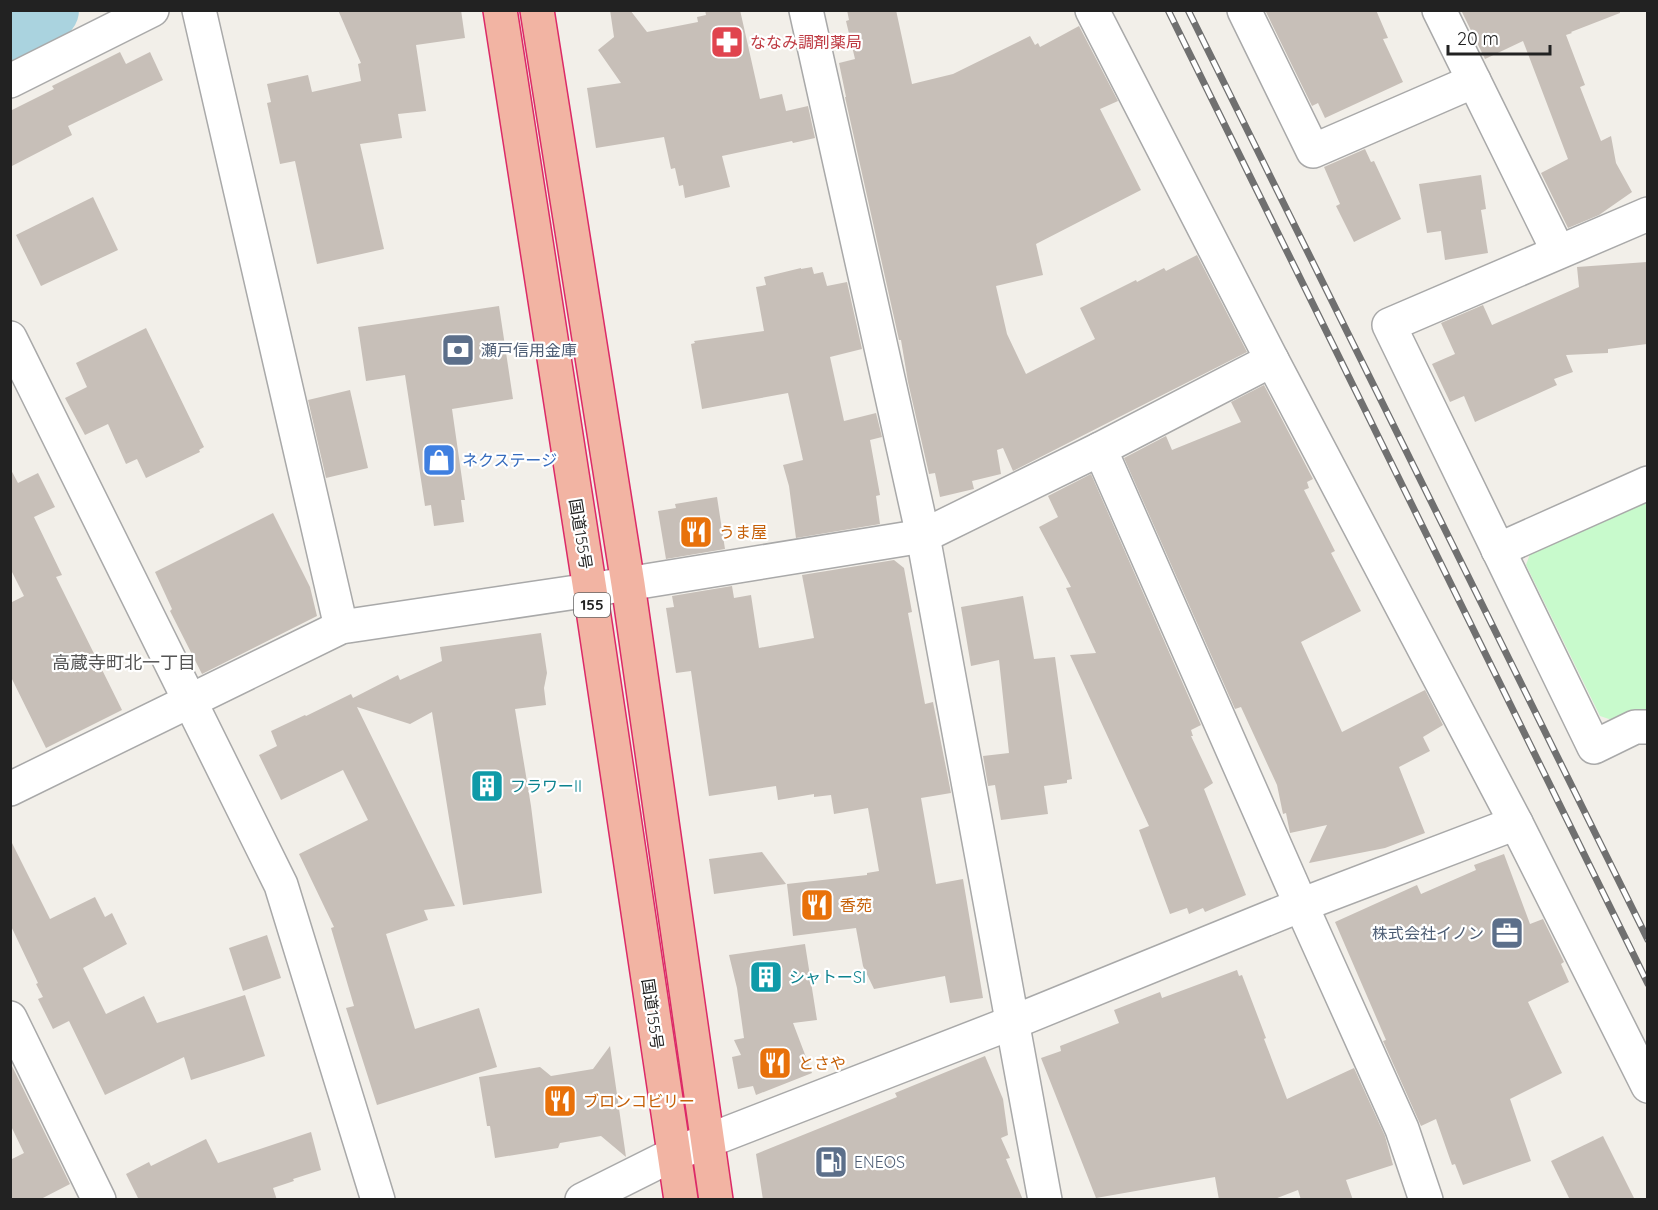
<svg xmlns="http://www.w3.org/2000/svg" width="1658" height="1210" font-family="Quicksand,'Noto Sans JP',sans-serif">
<style>
.park{fill:#c8facc}
.lines{fill:none;stroke-linecap:round;stroke-linejoin:round}
.river{stroke:#aad3df;stroke-width:62}
.building{fill:#c7bfb8}
.minor-casing{stroke:#a9a9a9;stroke-width:36}
.tertiary-casing{stroke:#a9a9a9;stroke-width:36}
.trunk-casing{stroke:#dc2a67;stroke-width:36}
.minor{stroke:#fff;stroke-width:33}
.tertiary{stroke:#fff;stroke-width:33}
.trunk{stroke:#f2b4a3;stroke-width:33}
.rail-casing{stroke:#707070;stroke-width:7}
.rail{stroke:#fff;stroke-width:4.5;stroke-dasharray:14;stroke-linecap:butt}
.labels{text-anchor:middle;stroke-width:4.5;stroke-linejoin:round;paint-order:stroke}
.shield{fill:#fff;stroke:#646464;stroke-width:1.5}
.shield-label{font-size:15px;font-weight:bold;fill:#222}
.health-label{font-size:16px;fill:#be3a42;stroke:#fff;text-anchor:start}
.service-label{font-size:16px;fill:#4e5e75;stroke:#fff;text-anchor:start}
.shop-label{font-size:16px;fill:#366cbe;stroke:#fff;text-anchor:start}
.food-label{font-size:16px;fill:#c56008;stroke:#fff;text-anchor:start}
.street-label{font-size:16px;fill:#222;stroke:#fff}
.culture-label{font-size:16px;fill:#0d838f;stroke:#fff;text-anchor:start}
.neighbourhood-label{font-size:18px;fill:#555;stroke:#fff}
</style>
<rect width="100%" height="100%" fill="#f2efe9"/>
<polygon class="park" points="1647,499 1647,712 1615,721 1600,716 1526,565 1531,551"/>
<g class="lines">
<polyline class="river" points="10,29 48,10"/>
</g>
<g class="building">
<polygon points="338,10 461,10 465,38 416,45 426,111 398,114 402,138 360,144 384,249 317,264 295,161 280,164 267,103 271,102 267,84 308,75 312,92 361,81 358,64 361,63"/>
<polygon points="610,10 630,10 647,32 698,22 697,17 706,15 705,10 740,10 760,99 782,94 786,111 808,106 815,138 793,143 792,141 722,156 730,187 685,198 683,185 679,186 675,168 671,169 664,137 596,148 587,88 621,83 598,50 614,37"/>
<polygon points="847,10 896,10 912,84 953,74 1030,36 1035,45 1038,43 1040,47 1079,26 1118,101 1100,109 1141,190 1036,244 1043,275 996,286 1007,334 1026,374 1095,339 1080,308 1136,280 1137,282 1164,268 1166,271 1197,255 1247,352 1013,471 1003,448 997,450 1001,474 972,481 974,489 940,497 935,473 929,474 908,382 901,340 899,340 845,97 846,97 839,63 855,59 846,21 849,20"/>
<polygon points="1265,10 1376,10 1388,38 1383,39 1403,82 1325,118 1318,103 1312,106"/>
<polygon points="1461,10 1620,10 1620,13 1571,32 1572,33 1566,35 1585,85 1580,87 1601,141 1611,136 1616,163 1632,192 1599,215 1568,228 1541,173 1568,159 1523,41 1485,59"/>
<polygon points="120,52 126,64 150,52 163,80 68,126 72,135 10,167 10,111 54,89 52,86"/>
<polygon points="1365,149 1371,162 1374,161 1401,219 1354,242 1336,206 1340,204 1324,167"/>
<polygon points="1481,175 1486,209 1481,210 1488,253 1445,260 1441,231 1427,233 1419,184"/>
<polygon points="93,197 118,250 41,286 16,235"/>
<polygon points="1647,262 1647,344 1608,349 1608,353 1566,355 1573,372 1554,379 1557,385 1475,422 1464,396 1450,402 1432,364 1455,354 1441,323 1483,305 1492,325 1579,287 1577,267"/>
<polygon points="812,267 814,274 823,272 827,286 847,282 862,349 830,357 844,421 876,413 882,437 870,440 880,495 876,496 880,524 796,538 789,486 783,465 803,460 788,393 702,409 691,344 695,343 694,341 764,331 756,287 766,285 764,277 801,268 801,269"/>
<polygon points="499,306 513,399 452,409 465,500 461,500 464,522 434,526 431,505 425,506 405,375 366,381 358,327"/>
<polygon points="146,328 204,447 199,450 200,452 146,478 137,459 126,464 108,424 85,435 65,398 87,387 76,363"/>
<polygon points="1264,385 1313,479 1307,482 1309,488 1304,490 1335,551 1331,553 1361,611 1301,642 1342,732 1425,690 1443,725 1423,737 1430,751 1399,767 1425,833 1385,848 1309,863 1327,825 1290,833 1286,813 1283,814 1277,785 1241,707 1235,709 1124,458 1166,436 1172,450 1241,422 1231,402"/>
<polygon points="350,390 368,468 326,478 308,400"/>
<polygon points="10,468 18,483 38,473 55,507 34,517 62,575 56,577 122,710 46,748 10,675 10,603 24,596 10,568"/>
<polygon points="1091,474 1201,725 1191,730 1193,736 1191,736 1213,783 1204,789 1246,895 1205,912 1203,908 1189,914 1187,908 1170,914 1139,830 1149,826 1070,655 1096,653 1066,588 1071,587 1039,527 1058,517 1048,496"/>
<polygon points="717,497 725,549 666,559 658,511 676,508 675,504"/>
<polygon points="273,513 310,587 317,616 202,674 170,611 172,609 155,572"/>
<polygon points="894,560 904,568 912,612 908,613 925,704 933,702 951,793 921,798 936,884 963,879 983,998 950,1003 945,976 874,989 863,966 856,928 793,936 787,884 867,875 867,873 879,871 868,808 834,814 831,795 814,797 814,794 778,800 776,786 709,796 691,671 676,673 666,608 674,607 672,596 732,586 734,598 751,595 759,648 814,638 802,575"/>
<polygon points="1023,596 1034,659 1055,657 1072,779 1067,780 1067,783 1044,786 1048,814 1001,820 995,785 988,786 983,756 1009,753 999,660 971,666 961,607"/>
<polygon points="541,633 547,673 544,688 546,705 515,709 531,806 542,893 463,905 432,712 410,724 357,707 455,906 424,910 428,920 386,934 415,1029 479,1008 497,1067 377,1105 346,1008 354,1006 331,928 334,927 299,854 368,820 343,770 281,800 259,755 277,746 271,731 305,715 306,716 351,694 353,698 398,675 400,680 442,661 440,647"/>
<polygon points="10,839 50,919 95,897 105,917 112,913 127,944 83,968 106,1014 144,996 157,1023 245,995 265,1056 191,1080 184,1057 105,1095 69,1021 53,1029 38,999 43,997 36,984 38,983 10,924"/>
<polygon points="762,852 786,884 714,894 709,859"/>
<polygon points="1504,854 1530,924 1543,919 1564,962 1561,964 1569,982 1528,1002 1562,1073 1510,1099 1531,1161 1463,1185 1455,1164 1452,1165 1436,1119 1421,1126 1383,1041 1386,1040 1335,922 1417,885 1421,894 1476,870 1474,865"/>
<polygon points="267,935 281,978 243,991 229,948"/>
<polygon points="805,944 817,1020 793,1023 812,1073 756,1095 753,1086 738,1089 732,1057 741,1055 734,1040 744,1038 737,988 729,955"/>
<polygon points="1237,970 1239,976 1242,975 1266,1038 1264,1039 1287,1099 1354,1068 1385,1136 1393,1165 1346,1180 1353,1200 1301,1200 1298,1190 1272,1200 1219,1200 1215,1177 1096,1198 1041,1058 1061,1051 1060,1046 1119,1023 1114,1010 1160,992 1162,998"/>
<polygon points="610,1046 626,1157 601,1136 560,1143 558,1148 495,1158 490,1126 487,1126 479,1077 540,1067 551,1076 593,1069"/>
<polygon points="985,1056 1003,1099 1008,1135 1001,1138 1010,1158 1006,1159 1023,1200 763,1200 756,1154 897,1097 895,1093"/>
<polygon points="10,1062 70,1184 39,1200 10,1200 10,1160 24,1153 10,1124"/>
<polygon points="311,1132 321,1170 293,1179 294,1181 273,1188 277,1200 139,1200 126,1174 149,1162 151,1166 206,1139 218,1163"/>
<polygon points="1603,1136 1635,1200 1570,1200 1551,1161"/>
</g>
<g class="lines">
<defs>
<g id="minor">
<polyline points="199,10 341,627"/>
<polyline points="806,10 923,536 1045,1200"/>
<polyline points="1092,10 1272,360 1516,823 1648,1086"/>
<polyline points="1244,10 1313,151 1474,81"/>
<polyline points="1439,10 1558,251"/>
<polyline points="10,81 152,10"/>
<polyline points="1648,214 1389,325 1594,747 1635,727 1648,727"/>
<polyline points="10,338 281,885 378,1200"/>
<polyline points="1100,449 1301,905 1402,1129 1426,1200"/>
<polyline points="1498,550 1648,483"/>
<polyline points="10,789 341,627 590,590 923,536 1100,449 1272,360"/>
<polyline points="10,1018 99,1200"/>
</g>
<polyline id="tertiary" points="582,1200 674,1154 1011,1023 1301,905 1516,823"/>
<g id="trunk">
<polyline points="500,10 590,590 681,1200"/>
<polyline points="537,10 628,584 716,1200"/>
</g>
</defs>
<use href="#minor" class="minor-casing"/>
<use href="#tertiary" class="tertiary-casing"/>
<use href="#trunk" class="trunk-casing"/>
<use href="#minor" class="minor"/>
<use href="#tertiary" class="tertiary"/>
<use href="#trunk" class="trunk"/>
<defs>
<g id="rail">
<polyline points="1168,10 1648,984"/>
<polyline points="1188,10 1648,940"/>
</g>
</defs>
<use href="#rail" class="rail-casing"/>
<use href="#rail" class="rail"/>
</g>
<defs>
<symbol id="pharmacy-square" viewBox="-11 -11 22 22"><rect x="-9" y="-9" width="18" height="18" rx="4" fill="#e0444e" stroke="#fff"/><path d="M-2-6h4v4h4v4h-4v4h-4v-4h-4v-4h4Z" fill="#fff"/></symbol>
<symbol id="bank-square" viewBox="-11 -11 22 22"><rect x="-9" y="-9" width="18" height="18" rx="4" fill="#5c6f8a" stroke="#fff"/><path d="M-6-4H6V4H-6ZM0-2.3a2.3 2.3 0 1 0 0 4.6a2.3 2.3 0 1 0 0-4.6Z" fill="#fff"/></symbol>
<symbol id="shop-square" viewBox="-11 -11 22 22"><rect x="-9" y="-9" width="18" height="18" rx="4" fill="#3f7fe0" stroke="#fff"/><path d="M-5-2.5h2.3a2.7 3.5 0 0 1 5.4 0H5L5.5 6h-11ZM-1.5-2.5h3a1.5 2.3 0 0 0-3 0Z" fill="#fff"/></symbol>
<symbol id="restaurant-square" viewBox="-11 -11 22 22"><rect x="-9" y="-9" width="18" height="18" rx="4" fill="#e8710a" stroke="#fff"/><path d="M-5-6h1v4h1v-4h1v4h1v-4h1v5L-1.5 .5V6h-2V.5L-5-1ZM5-6V6H3V1.5H1.5Q1.5-4 5-6Z" fill="#fff"/></symbol>
<symbol id="building-square" viewBox="-11 -11 22 22"><rect x="-9" y="-9" width="18" height="18" rx="4" fill="#0f9aa8" stroke="#fff"/><path d="M-4-6H4V6H1V3H-1V6H-4ZM-2.5-4.3h1.7v1.8h-1.7ZM.8-4.3h1.7v1.8H.8ZM-2.5-1h1.7V.8h-1.7ZM.8-1h1.7V.8H.8Z" fill="#fff"/></symbol>
<symbol id="office-square" viewBox="-11 -11 22 22"><rect x="-9" y="-9" width="18" height="18" rx="4" fill="#5c6f8a" stroke="#fff"/><path d="M-6-3h4V-5.5h4V-3h4V5H-6ZM-1-4.5V-3h2v-1.5ZM-6 0V1H6V0Z" fill="#fff"/></symbol>
<symbol id="fuel-square" viewBox="-11 -11 22 22"><rect x="-9" y="-9" width="18" height="18" rx="4" fill="#5c6f8a" stroke="#fff"/><path d="M-5.5-6h7V0h2V4h1.3V-2.5L3-4.5l.8-.8L6-3V5H2.5V1h-1V6h-7ZM-4.2-4.7v3.2H.2V-4.7Z" fill="#fff"/></symbol>
</defs>
<g fill-rule="evenodd">
<use href="#pharmacy-square" x="708" y="23" width="38" height="38"/>
<use href="#bank-square" x="439" y="331" width="38" height="38"/>
<use href="#shop-square" x="420" y="441" width="38" height="38"/>
<use href="#restaurant-square" x="677" y="513" width="38" height="38"/>
<use href="#building-square" x="468" y="767" width="38" height="38"/>
<use href="#restaurant-square" x="798" y="886" width="38" height="38"/>
<use href="#office-square" x="1488" y="914" width="38" height="38"/>
<use href="#building-square" x="747" y="958" width="38" height="38"/>
<use href="#restaurant-square" x="756" y="1044" width="38" height="38"/>
<use href="#restaurant-square" x="541" y="1082" width="38" height="38"/>
<use href="#fuel-square" x="812" y="1143" width="38" height="38"/>
</g>
<g class="labels">
<rect class="shield" x="574" y="593" width="36" height="24" rx="4.5"/>
<g class="shield-label">
<text x="592" y="610">155</text>
</g>
<g class="health-label">
<text x="750" y="48">ななみ調剤薬局</text>
</g>
<g class="service-label">
<text x="481" y="356">瀬戸信用金庫</text>
<text x="1484" y="939" text-anchor="end">株式会社イノン</text>
<text x="854" y="1168">ENEOS</text>
</g>
<g class="shop-label">
<text x="462" y="466">ネクステージ</text>
</g>
<g class="food-label">
<text x="719" y="538">うま屋</text>
<text x="840" y="911">香苑</text>
<text x="798" y="1069">とさや</text>
<text x="583" y="1107">ブロンコビリー</text>
</g>
<g class="street-label">
<text transform="translate(581 534) rotate(81)" y="6">国道155号</text>
<text transform="translate(653 1014) rotate(82)" y="6">国道155号</text>
</g>
<g class="culture-label">
<text x="510" y="792">フラワーII</text>
<text x="789" y="983">シャトーSI</text>
</g>
<g class="neighbourhood-label">
<text x="124" y="669">高蔵寺町北一丁目</text>
</g>
</g>
<rect width="1658" height="1210" fill="none" stroke="#222222" stroke-width="24"/>
<path d="M1448 45v9h102v-9" fill="none" stroke="#222222" stroke-width="3"/>
<text x="1457" y="45" font-size="18" fill="#222222" stroke="#ffffff" stroke-width="4.5" paint-order="stroke">20 m</text>
</svg>
